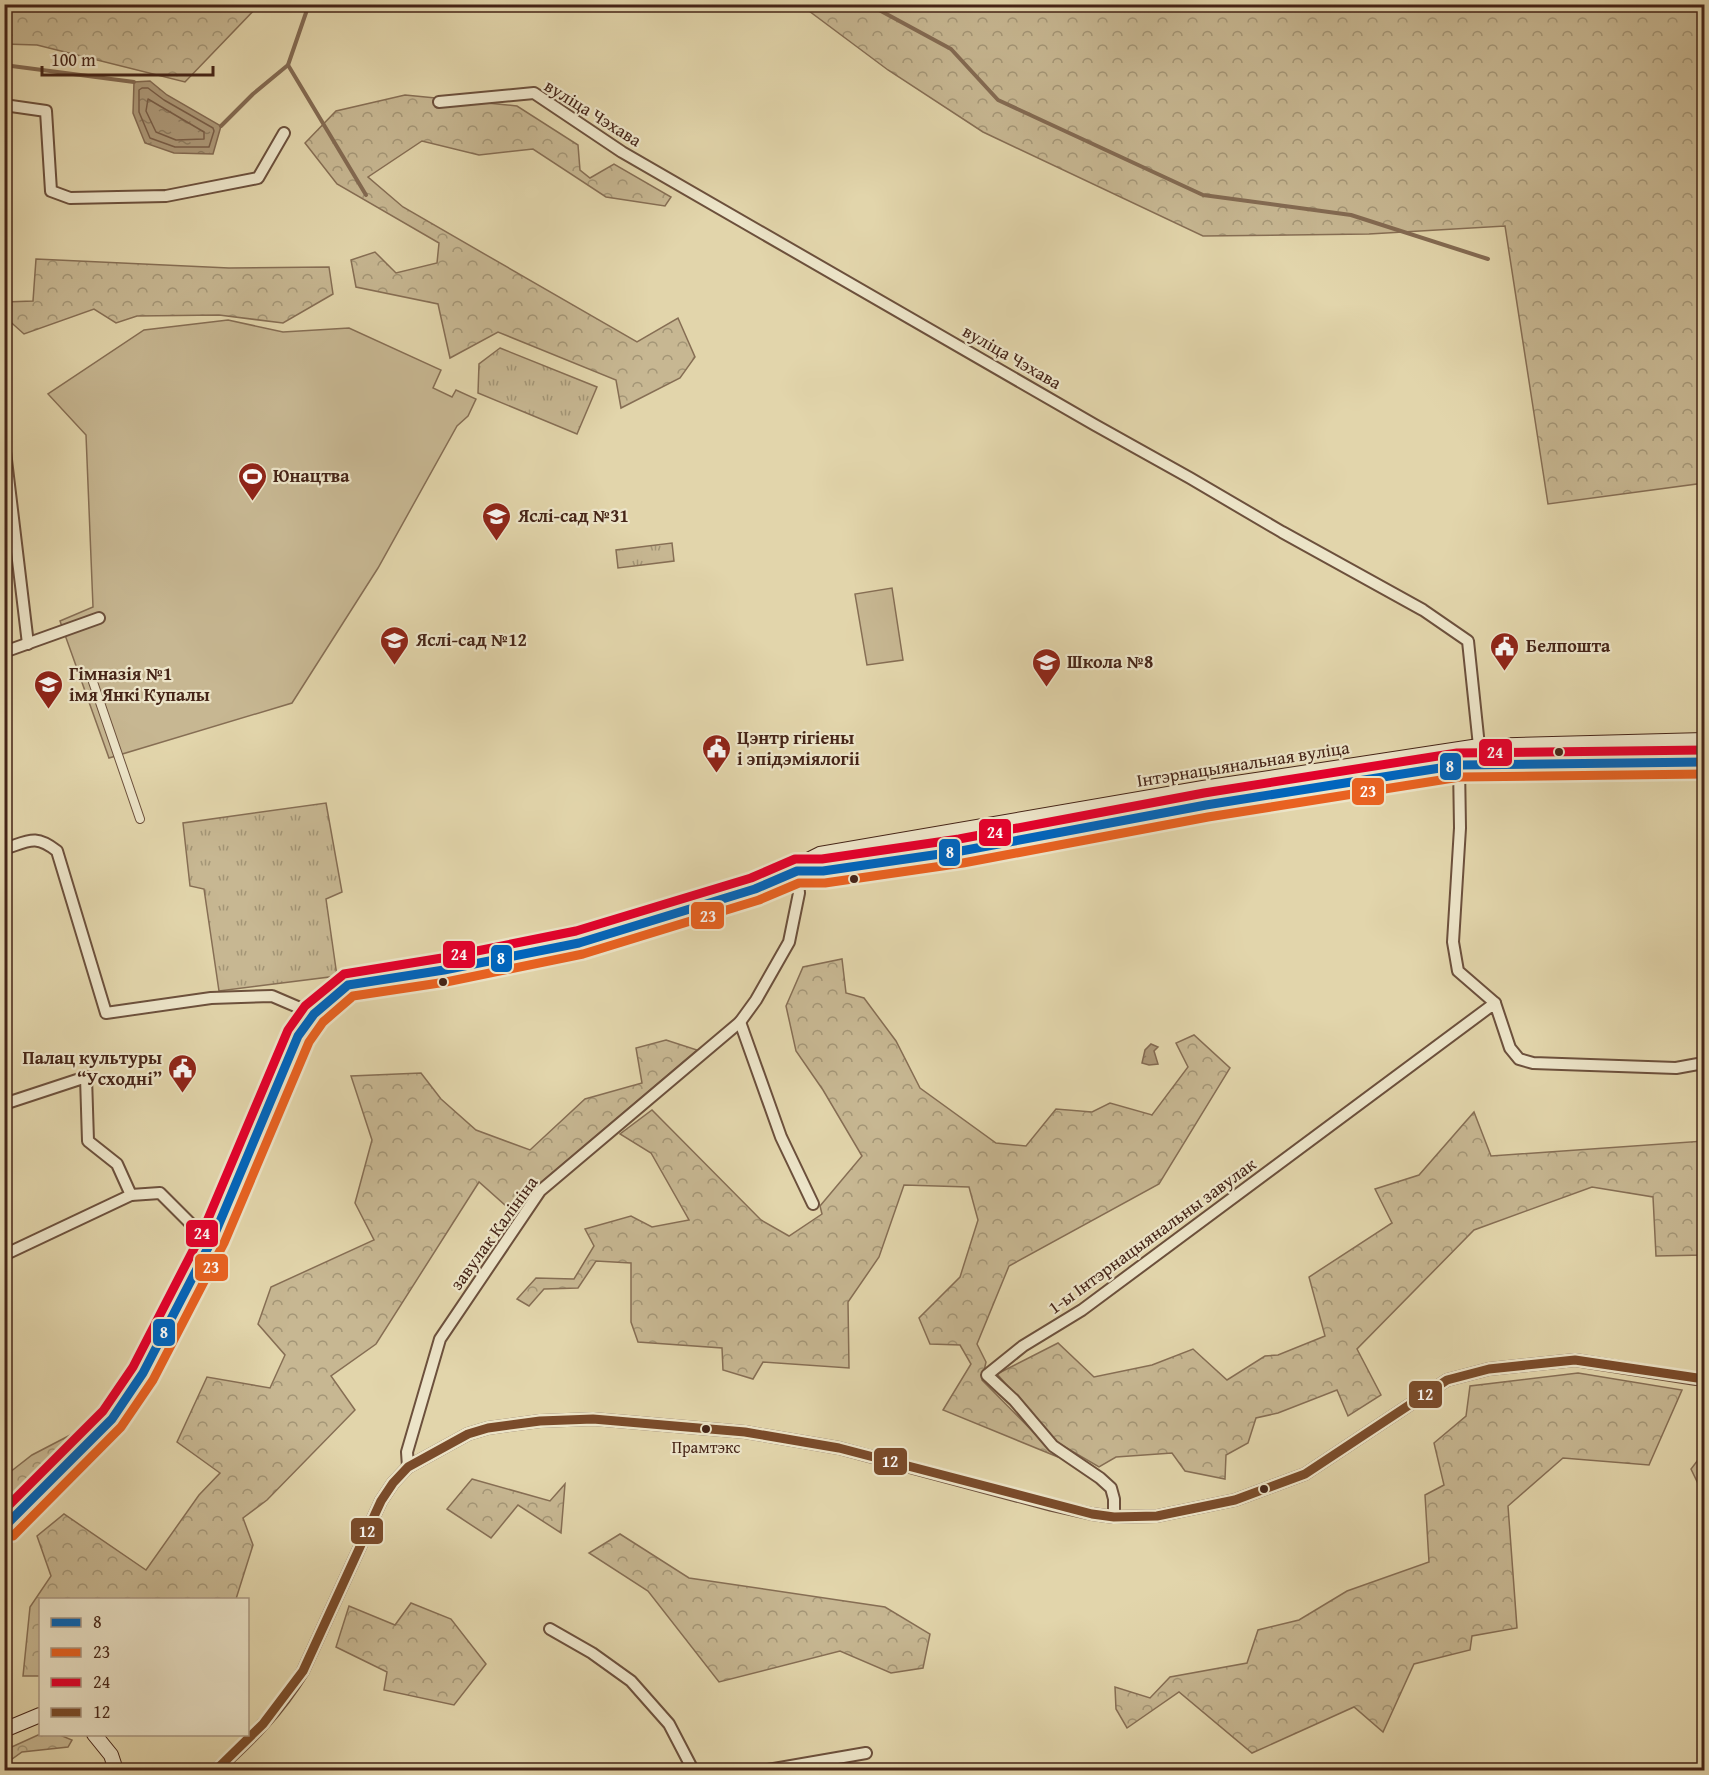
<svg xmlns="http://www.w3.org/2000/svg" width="1709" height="1775" font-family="'Gentium Book Plus',serif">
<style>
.grass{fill:#c7b792;stroke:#866e54;stroke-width:1.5}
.forest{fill:url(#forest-crowns);stroke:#866e54;stroke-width:1.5}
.park{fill:url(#park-tufts);stroke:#866e54;stroke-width:1.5}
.water{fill:url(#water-ripples);stroke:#836a52;stroke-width:1.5}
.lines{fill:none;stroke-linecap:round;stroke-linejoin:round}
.shore{stroke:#795e48;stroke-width:1.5}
.stream{stroke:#836a52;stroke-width:4}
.pedestrian-casing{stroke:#6c503c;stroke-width:10}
.minor-casing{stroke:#6c503c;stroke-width:14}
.secondary-casing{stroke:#452417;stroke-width:16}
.pedestrian{stroke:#ece4c8;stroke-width:8}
.minor{stroke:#ece4c8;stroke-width:10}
.secondary{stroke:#ece4c8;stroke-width:14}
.bus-1-casing{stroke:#ece4c8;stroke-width:14}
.bus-2-casing{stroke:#ece4c8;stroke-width:14}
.bus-3-casing{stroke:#ece4c8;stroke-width:14}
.bus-4-casing{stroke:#ece4c8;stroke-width:14}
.bus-1{stroke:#0065bd;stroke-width:9}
.bus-2{stroke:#e96221;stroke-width:9}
.bus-3{stroke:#e4002b;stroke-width:9}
.bus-4{stroke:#7a4b2a;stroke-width:9}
.bus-dot{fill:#452417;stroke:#ece4c8;stroke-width:2}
.labels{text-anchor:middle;stroke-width:4.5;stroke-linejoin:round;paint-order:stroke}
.bus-label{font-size:16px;fill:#452417;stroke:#ece4c8}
.street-label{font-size:18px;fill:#452417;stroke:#ece4c8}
.poi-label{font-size:18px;font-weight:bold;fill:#452417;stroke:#ece4c8;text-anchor:start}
.line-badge{stroke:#ece4c8;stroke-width:2}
.badge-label{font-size:16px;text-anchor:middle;font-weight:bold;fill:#fff}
</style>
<defs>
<pattern id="forest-crowns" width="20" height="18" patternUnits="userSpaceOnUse" patternTransform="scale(1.5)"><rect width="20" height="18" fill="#c7b792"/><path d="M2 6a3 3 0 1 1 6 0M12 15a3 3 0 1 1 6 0" fill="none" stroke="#a39576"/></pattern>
<pattern id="park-tufts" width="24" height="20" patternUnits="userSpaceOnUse" patternTransform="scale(1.5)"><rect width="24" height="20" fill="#c7b792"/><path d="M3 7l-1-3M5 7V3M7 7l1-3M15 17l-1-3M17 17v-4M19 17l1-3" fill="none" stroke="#a39576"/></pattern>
<pattern id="water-ripples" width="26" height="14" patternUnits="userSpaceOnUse" patternTransform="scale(1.5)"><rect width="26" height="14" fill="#ad9979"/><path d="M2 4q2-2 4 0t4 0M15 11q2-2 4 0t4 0" fill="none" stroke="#8f7d62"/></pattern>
</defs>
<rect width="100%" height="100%" fill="#e2d5ab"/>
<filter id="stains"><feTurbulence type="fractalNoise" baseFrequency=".00333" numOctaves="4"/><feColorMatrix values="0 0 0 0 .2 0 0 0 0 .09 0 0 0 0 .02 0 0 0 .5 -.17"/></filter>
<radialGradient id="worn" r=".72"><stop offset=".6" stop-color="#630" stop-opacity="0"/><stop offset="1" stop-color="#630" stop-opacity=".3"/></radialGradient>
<g class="grass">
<polygon points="228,320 283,332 349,328 441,370 433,388 452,397 456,390 476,399 468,416 457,426 378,568 292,703 109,758 60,621 93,607 86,435 48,394 144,330"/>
<polygon points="892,588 903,660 867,665 855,594"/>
</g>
<g class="forest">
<polygon points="5,4 259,4 259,5 185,82 37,45 5,44"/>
<polygon points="801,5 1704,5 1704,483 1548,504 1505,226 1369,234 1203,236 983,132 888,70"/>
<polygon points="405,95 517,106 578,145 580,170 590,178 614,164 671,197 665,206 606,197 533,149 479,155 422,141 368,177 403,207 637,342 678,318 695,357 680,378 621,408 616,380 498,332 450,358 438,304 356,287 351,260 375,252 396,273 437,263 439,243 337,184 305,143 336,111"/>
<polygon points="36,259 229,268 329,267 333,294 283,323 219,315 137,316 116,323 94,309 24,334 5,317 5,302 33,301"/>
<polygon points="842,959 846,993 864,998 896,1041 920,1088 996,1143 1026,1146 1056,1109 1092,1112 1110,1103 1152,1115 1188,1067 1176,1043 1194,1035 1230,1068 1159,1184 1009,1266 977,1344 986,1362 982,1380 1058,1457 943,1410 971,1364 960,1345 930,1344 919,1318 960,1277 978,1220 969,1187 904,1185 879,1257 848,1302 849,1368 763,1362 753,1379 723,1370 722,1348 638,1342 631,1322 631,1263 596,1261 578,1288 544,1289 529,1306 517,1299 536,1278 574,1279 594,1246 585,1229 631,1216 652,1227 689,1220 651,1153 620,1134 652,1110 761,1220 789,1236 822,1214 820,1206 862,1156 823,1090 796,1051 786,1006 803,967"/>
<polygon points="666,1040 697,1050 538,1185 514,1213 479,1182 376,1344 331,1376 355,1410 267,1500 243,1518 253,1545 236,1599 40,1600 40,1676 23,1676 30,1607 51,1576 37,1536 64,1514 146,1570 199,1495 220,1473 177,1442 207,1377 270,1388 285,1355 258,1324 271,1287 374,1240 355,1203 372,1140 351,1076 421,1073 441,1099 476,1130 530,1150 585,1099 642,1083 636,1048"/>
<polygon points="1474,1112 1491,1156 1704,1141 1704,1255 1656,1256 1653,1197 1592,1187 1474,1230 1357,1349 1381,1395 1348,1416 1337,1390 1278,1413 1256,1418 1248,1443 1226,1455 1225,1479 1185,1471 1172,1453 1116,1457 1099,1467 1058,1443 997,1374 1058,1343 1094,1377 1152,1365 1193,1349 1227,1380 1265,1356 1278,1355 1325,1336 1309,1277 1392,1223 1375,1189 1419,1175"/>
<polygon points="1578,1373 1682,1390 1649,1465 1563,1458 1508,1506 1517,1628 1472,1636 1470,1650 1414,1664 1383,1732 1354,1707 1252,1753 1179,1692 1127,1728 1116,1709 1115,1687 1150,1698 1170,1677 1247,1663 1258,1630 1299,1620 1347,1591 1429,1562 1425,1495 1444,1485 1434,1443 1466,1416 1470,1386"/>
<polygon points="80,1430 5,1501 5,1476 32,1455"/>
<polygon points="1704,1452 1704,1496 1691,1469"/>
<polygon points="472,1479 550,1501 565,1484 561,1533 518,1505 491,1538 447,1509"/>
<polygon points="620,1534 689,1578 885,1607 930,1634 923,1668 891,1673 840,1651 719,1682 648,1591 589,1553"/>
<polygon points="411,1603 451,1619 486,1664 454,1705 384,1690 387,1672 336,1647 349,1606 395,1625"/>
<polygon points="38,1735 60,1735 72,1740 68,1747 22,1752 5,1764 5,1750"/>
</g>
<g class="park">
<polygon points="500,348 597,387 577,434 478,393 479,364"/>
<polygon points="672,543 674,561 618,568 616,550"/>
<polygon points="326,803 342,892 326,899 337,976 219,991 204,889 190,886 183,823"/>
</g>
<g class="water">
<polygon points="150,81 167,95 221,126 213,154 174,153 145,143 133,113 134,82"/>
<polygon points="1151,1044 1158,1047 1154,1051 1158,1064 1149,1065 1142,1063 1145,1050"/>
</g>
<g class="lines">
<g class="shore">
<polygon points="142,88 148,88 164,100 213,128 214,131 209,147 175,147 150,138 139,112 139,90"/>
<polygon points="148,99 204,132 204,139 176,140 156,132 146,111"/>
</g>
<g class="stream">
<polyline points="868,4 951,49 998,100 1203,195 1351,215 1488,259"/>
<polyline points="4,65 134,82"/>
<polyline points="288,65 366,195"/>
<polyline points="221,126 253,94 288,65 309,4"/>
</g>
<defs>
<polyline id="pedestrian" points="92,679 140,819"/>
<g id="minor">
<polyline points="439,102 534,93 622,152 1095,425 1190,478 1282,532 1423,610 1468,641 1479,746"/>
<polyline points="4,105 46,111 51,191 70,198 166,196 258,178 284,133"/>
<polyline points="4,443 28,644"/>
<polyline points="4,652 99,618"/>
<polyline points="1459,765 1460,828 1453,942 1458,971 1495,1003"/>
<path d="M4,849C29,841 35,834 57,851L106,1013L211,998L272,996L314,1014"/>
<polyline points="740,1022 781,1137 813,1204"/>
<polyline points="4,1104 86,1077 88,1141 117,1164 131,1195"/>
<polyline points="4,1255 131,1195 160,1193 200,1233 213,1238"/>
<polyline points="408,1467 407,1452 440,1339 540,1191 740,1022 756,1000 789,942 799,893 797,871"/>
<polyline points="1114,1517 1114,1499 1111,1488 1100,1478 1053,1446 1014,1400 987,1375 1023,1346 1082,1310 1495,1003 1510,1048 1519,1059 1533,1063 1676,1068 1698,1064"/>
<polyline points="550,1629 592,1653 631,1681 669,1724 693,1770"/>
<path d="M216,1770C251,1739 278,1711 303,1671L381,1501L393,1483L408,1467L468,1434L488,1428L540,1421L593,1419L745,1432L839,1448L1052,1505L1092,1514L1114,1517L1157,1516L1235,1500L1305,1474L1447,1380L1489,1369L1575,1360L1696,1379H1704"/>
<polyline points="768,1770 866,1753"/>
</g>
<g id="secondary">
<polyline points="797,871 810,859 820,854 1203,788 1479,746 1704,740"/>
<polyline points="4,1528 112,1419 143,1373 213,1238 298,1036 314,1014 348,985 444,970 579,943 755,889 797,871 823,871 961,851 1206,805 1459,765 1704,762"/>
<polyline points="4,1730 40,1715"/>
<polyline points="94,1734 111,1755 116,1770"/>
</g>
</defs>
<use href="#pedestrian" class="pedestrian-casing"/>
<use href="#minor" class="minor-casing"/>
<use href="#secondary" class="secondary-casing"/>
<use href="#pedestrian" class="pedestrian"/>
<use href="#minor" class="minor"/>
<use href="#secondary" class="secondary"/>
<defs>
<polyline id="bus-1" points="4,1527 112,1419 143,1373 213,1238 298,1036 314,1014 348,985 444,970 579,943 755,889 797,871 823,871 961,851 1206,805 1459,765 1704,762"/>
<polyline id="bus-2" points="13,1536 121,1427 153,1380 224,1243 309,1042 323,1022 353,996 446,982 583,954 759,900 799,883 825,883 963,863 1208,817 1460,777 1704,774"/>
<polyline id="bus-3" points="4,1510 103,1411 133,1367 202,1233 288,1030 305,1006 344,974 442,958 576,931 751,878 795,859 822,859 959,839 1204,793 1457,753 1704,750"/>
<polyline id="bus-4" points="216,1770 263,1724 303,1671 381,1501 393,1483 408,1467 468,1434 488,1428 540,1421 593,1419 745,1432 839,1448 1092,1514 1114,1517 1157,1516 1235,1500 1305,1474 1447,1380 1489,1369 1575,1360 1704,1379"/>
</defs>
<use href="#bus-1" class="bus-1-casing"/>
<use href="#bus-2" class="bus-2-casing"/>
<use href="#bus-3" class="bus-3-casing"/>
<use href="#bus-4" class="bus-4-casing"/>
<use href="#bus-1" class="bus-1"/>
<use href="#bus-2" class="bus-2"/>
<use href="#bus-3" class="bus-3"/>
<use href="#bus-4" class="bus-4"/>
</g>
<defs>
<symbol id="stadium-pin" viewBox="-11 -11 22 30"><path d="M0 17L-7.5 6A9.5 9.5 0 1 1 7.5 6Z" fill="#8f2418" stroke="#ece4c8"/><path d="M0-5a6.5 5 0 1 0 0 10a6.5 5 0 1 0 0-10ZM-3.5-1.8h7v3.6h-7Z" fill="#fff"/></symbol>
<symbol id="school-pin" viewBox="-11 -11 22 30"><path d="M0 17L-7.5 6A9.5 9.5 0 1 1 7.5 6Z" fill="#8f2418" stroke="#ece4c8"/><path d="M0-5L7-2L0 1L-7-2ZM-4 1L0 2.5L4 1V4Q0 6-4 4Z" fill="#fff"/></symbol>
<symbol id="civic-pin" viewBox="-11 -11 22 30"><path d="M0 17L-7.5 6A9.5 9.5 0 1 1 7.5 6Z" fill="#8f2418" stroke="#ece4c8"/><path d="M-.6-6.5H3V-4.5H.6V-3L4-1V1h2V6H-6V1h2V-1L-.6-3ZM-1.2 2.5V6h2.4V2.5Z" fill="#fff"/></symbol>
</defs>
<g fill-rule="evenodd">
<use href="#stadium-pin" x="236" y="460" width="33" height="45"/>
<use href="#school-pin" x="480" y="500" width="33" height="45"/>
<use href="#school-pin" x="378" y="624" width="33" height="45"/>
<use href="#civic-pin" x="1488" y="630" width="33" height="45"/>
<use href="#school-pin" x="1030" y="646" width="33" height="45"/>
<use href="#school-pin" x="32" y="668" width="33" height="45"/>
<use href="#civic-pin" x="700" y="732" width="33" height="45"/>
<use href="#civic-pin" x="166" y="1052" width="33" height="45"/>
</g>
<g class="bus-dot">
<circle cx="1559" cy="752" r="5"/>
<circle cx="854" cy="879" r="5"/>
<circle cx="443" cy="982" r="5"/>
<circle cx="706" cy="1429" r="5"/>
<circle cx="1264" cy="1489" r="5"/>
</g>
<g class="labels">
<g class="bus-label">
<text x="706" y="1453">Прамтэкс</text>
</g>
<g class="street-label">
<text transform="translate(593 113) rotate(32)" y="6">вуліца Чэхава</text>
<text transform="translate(1012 357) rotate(30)" y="6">вуліца Чэхава</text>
<text transform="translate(1243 764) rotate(-9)" y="6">Інтэрнацыянальная вуліца</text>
<text transform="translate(494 1233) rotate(-54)" y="6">завулак Калініна</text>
<text transform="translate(1152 1236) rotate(-36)" y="6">1-ы Інтэрнацыянальны завулак</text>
</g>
<g class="poi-label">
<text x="273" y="482">Юнацтва</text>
<text x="518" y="522">Яслі-сад №31</text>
<text x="416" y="646">Яслі-сад №12</text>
<text x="1526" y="652">Белпошта</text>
<text x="1067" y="668">Школа №8</text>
<text x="69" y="680">Гімназія №1<tspan x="69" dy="21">імя Янкі Купалы</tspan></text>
<text x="737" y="744">Цэнтр гігіены<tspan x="737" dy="21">і эпідэміялогіі</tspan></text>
<text x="162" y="1064" text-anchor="end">Палац культуры<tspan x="162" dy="21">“Усходні”</tspan></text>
</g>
</g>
<g class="line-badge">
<rect x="1478" y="738" width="35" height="29" rx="6" fill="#e4002b"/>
<rect x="1439" y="752" width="23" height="29" rx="6" fill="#0065bd"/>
<rect x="1351" y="777" width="34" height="29" rx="6" fill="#e96221"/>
<rect x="978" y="818" width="34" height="29" rx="6" fill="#e4002b"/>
<rect x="938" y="838" width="23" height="29" rx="6" fill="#0065bd"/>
<rect x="690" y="901" width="35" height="29" rx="6" fill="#e96221"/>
<rect x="442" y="940" width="34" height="29" rx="6" fill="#e4002b"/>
<rect x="490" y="944" width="23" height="29" rx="6" fill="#0065bd"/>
<rect x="185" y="1219" width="34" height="29" rx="6" fill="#e4002b"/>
<rect x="194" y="1253" width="35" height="29" rx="6" fill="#e96221"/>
<rect x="152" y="1318" width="24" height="29" rx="6" fill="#0065bd"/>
<rect x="1408" y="1380" width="35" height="29" rx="6" fill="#7a4b2a"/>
<rect x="873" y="1447" width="35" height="29" rx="6" fill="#7a4b2a"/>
<rect x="350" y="1517" width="34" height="28" rx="6" fill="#7a4b2a"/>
</g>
<g class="badge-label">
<text x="1495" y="758">24</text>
<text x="1450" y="772">8</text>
<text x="1368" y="797">23</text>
<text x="995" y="838">24</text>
<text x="950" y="858">8</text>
<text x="708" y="922">23</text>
<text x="459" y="960">24</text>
<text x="501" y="964">8</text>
<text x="202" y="1239">24</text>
<text x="211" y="1273">23</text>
<text x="164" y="1338">8</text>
<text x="1425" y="1400">12</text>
<text x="890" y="1467">12</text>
<text x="367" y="1537">12</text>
</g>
<rect width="1709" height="1775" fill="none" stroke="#e2d5ab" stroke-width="24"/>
<rect x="6" y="6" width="1697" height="1763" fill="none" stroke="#452417" stroke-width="3"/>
<rect x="12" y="12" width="1685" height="1751" fill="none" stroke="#452417" stroke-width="1.5"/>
<rect x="39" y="1598" width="210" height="138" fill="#ece4c8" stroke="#a99781" stroke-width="1.5"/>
<rect x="51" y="1618" width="30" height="9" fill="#0065bd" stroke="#a99781" stroke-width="1.5"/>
<text x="93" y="1628" font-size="18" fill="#452417">8</text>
<rect x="51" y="1648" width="30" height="9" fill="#e96221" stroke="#a99781" stroke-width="1.5"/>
<text x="93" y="1658" font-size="18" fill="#452417">23</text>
<rect x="51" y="1678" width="30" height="9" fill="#e4002b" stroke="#a99781" stroke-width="1.5"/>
<text x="93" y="1688" font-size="18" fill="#452417">24</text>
<rect x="51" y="1708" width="30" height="9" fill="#7a4b2a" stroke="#a99781" stroke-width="1.5"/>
<text x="93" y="1718" font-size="18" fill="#452417">12</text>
<path d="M42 66v9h171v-9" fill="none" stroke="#452417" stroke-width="3"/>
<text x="51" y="66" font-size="18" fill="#452417" stroke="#ece4c8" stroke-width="4.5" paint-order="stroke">100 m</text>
<rect width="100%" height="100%" filter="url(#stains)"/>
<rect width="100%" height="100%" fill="url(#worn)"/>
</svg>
